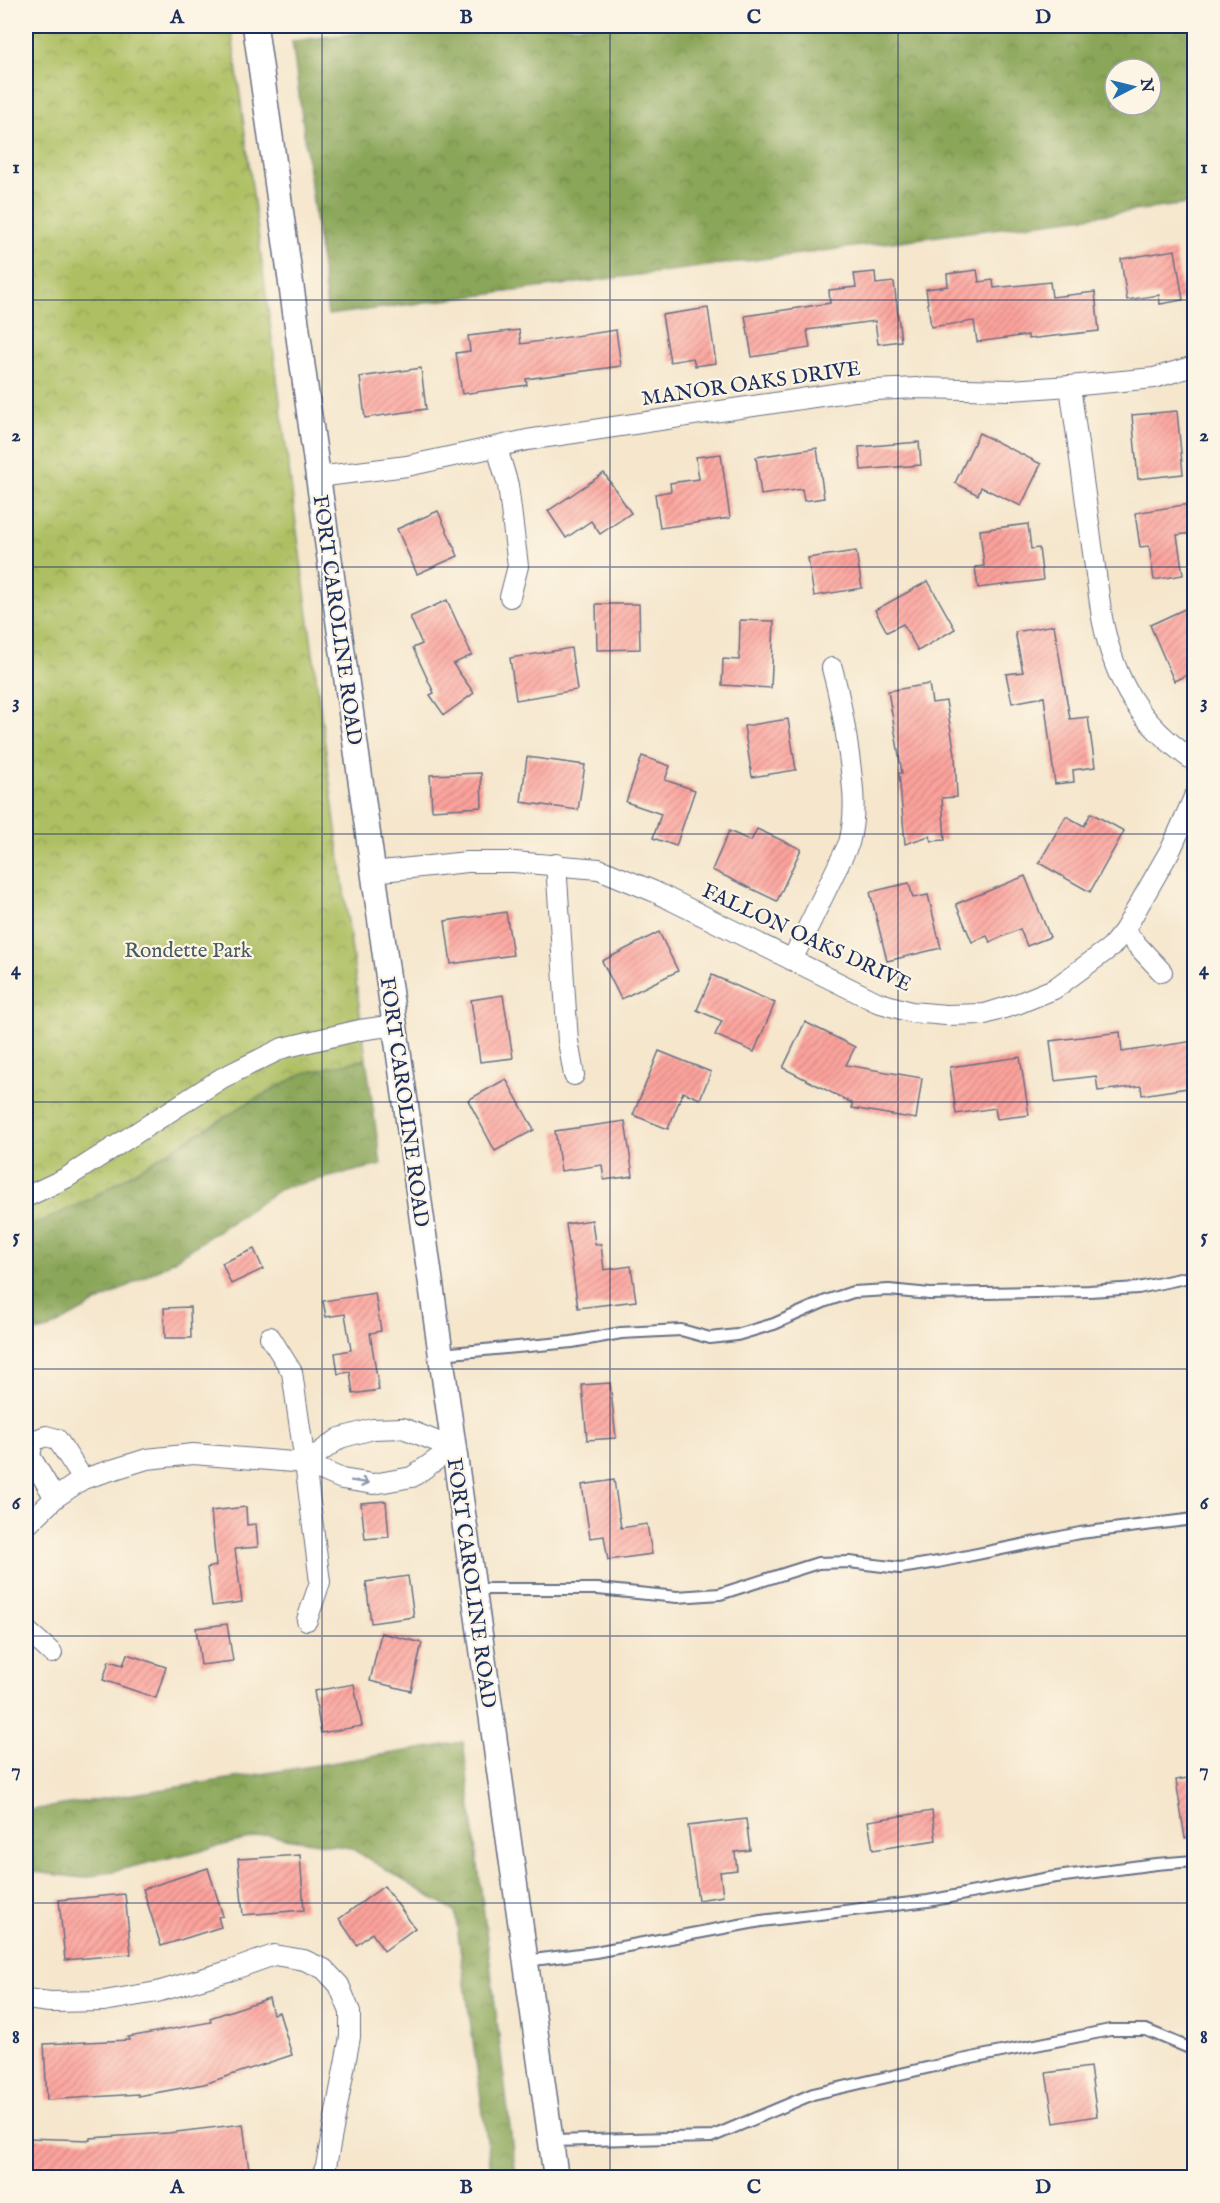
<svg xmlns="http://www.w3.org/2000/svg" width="1220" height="2203" font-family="'IM FELL English',serif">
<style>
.forest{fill:url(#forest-crowns);stroke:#526a5b;stroke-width:1.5;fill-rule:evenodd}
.park{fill:url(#park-crowns);stroke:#647760;stroke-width:1.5}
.building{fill:url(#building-hatch)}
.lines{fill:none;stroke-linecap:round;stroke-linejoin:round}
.service-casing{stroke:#676f84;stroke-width:14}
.minor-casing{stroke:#676f84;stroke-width:22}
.tertiary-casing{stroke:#676f84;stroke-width:27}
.service{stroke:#fff;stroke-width:10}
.minor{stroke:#fff;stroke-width:20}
.tertiary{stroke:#fff;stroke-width:24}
.oneway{stroke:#8d97ae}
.grid{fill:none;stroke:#1b2f5e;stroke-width:1.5;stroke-opacity:0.55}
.labels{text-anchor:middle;stroke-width:4.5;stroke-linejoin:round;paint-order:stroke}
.street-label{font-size:21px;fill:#1b2f5e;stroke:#fcf5e5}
.park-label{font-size:21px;fill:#475a5f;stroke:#fcf5e5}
.neatline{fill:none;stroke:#1b2f5e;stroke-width:2}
.grid-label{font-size:20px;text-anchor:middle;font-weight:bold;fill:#1b2f5e}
</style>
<defs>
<pattern id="forest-crowns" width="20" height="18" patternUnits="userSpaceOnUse" patternTransform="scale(1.5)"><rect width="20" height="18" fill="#8aa658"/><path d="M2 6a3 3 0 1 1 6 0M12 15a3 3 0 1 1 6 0" fill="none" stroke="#70884c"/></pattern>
<pattern id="park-crowns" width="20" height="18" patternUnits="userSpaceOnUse" patternTransform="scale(1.5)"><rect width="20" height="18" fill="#adbf62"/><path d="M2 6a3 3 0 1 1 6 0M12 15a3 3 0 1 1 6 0" fill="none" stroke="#8c9c54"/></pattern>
<pattern id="building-hatch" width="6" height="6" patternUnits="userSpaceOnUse" patternTransform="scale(1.5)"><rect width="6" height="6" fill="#fda39c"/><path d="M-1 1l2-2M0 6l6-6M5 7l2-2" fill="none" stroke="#cc8582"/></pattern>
</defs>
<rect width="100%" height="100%" fill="#fcf5e5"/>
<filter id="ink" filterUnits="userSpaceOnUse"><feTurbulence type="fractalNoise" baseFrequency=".0167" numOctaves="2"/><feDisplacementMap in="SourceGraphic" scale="12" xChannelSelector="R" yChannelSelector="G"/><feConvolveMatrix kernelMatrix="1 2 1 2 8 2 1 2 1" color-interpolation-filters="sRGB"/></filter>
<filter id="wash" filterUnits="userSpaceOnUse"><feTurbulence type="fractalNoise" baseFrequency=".008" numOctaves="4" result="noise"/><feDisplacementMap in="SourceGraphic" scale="24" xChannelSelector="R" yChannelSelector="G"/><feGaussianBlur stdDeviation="1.35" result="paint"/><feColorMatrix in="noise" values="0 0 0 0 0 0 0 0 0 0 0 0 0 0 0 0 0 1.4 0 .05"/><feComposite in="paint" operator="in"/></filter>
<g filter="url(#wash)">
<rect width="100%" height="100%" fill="#f5e6cc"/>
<g class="forest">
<path d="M419,26H1194V203L328,315L292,41ZM1115,69H1151V105H1115Z"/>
<polygon points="366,1059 381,1165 282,1188 168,1264 48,1329 26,1334 26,1229 92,1198 251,1101 304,1073"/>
<polygon points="463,1742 516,2177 492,2177 455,1912 351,1848 266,1835 84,1878 26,1871 26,1811"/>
</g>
<polygon class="park" points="26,26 231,26 366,1059 304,1073 251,1101 92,1198 26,1229"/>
<g id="blocks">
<g class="building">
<polygon points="1175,250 1183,300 1160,304 1159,295 1127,300 1121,259"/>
<polygon points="977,270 979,282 993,280 994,288 1050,282 1052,297 1095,292 1099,331 1028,339 1028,335 977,342 974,321 931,327 926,289 948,286 947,274"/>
<polygon points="875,272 876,284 894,282 901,341 878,344 875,321 807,330 810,348 752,357 745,316 830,303 829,290 856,287 854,274"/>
<polygon points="708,308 716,363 695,366 693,358 670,362 662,315"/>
<polygon points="519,330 521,344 616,330 621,366 526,379 527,385 462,394 456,353 470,351 468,336"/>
<polygon points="421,368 426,409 365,418 360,377"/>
<polygon points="1177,411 1183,474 1138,479 1132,415"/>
<polygon points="979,433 1041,464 1021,506 981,487 978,495 955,483"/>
<polygon points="919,442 921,465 861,470 859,447"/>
<polygon points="817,448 824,498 804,501 802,489 761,495 756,457"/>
<polygon points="721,454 730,518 660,528 655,494 671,491 670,483 699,479 696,457"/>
<polygon points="604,473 631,513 600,534 591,521 566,538 548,511"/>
<polygon points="1189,504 1193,533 1177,535 1183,575 1154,580 1149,546 1140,547 1135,513"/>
<polygon points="438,511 458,556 417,574 397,529"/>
<polygon points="1028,524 1031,549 1039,548 1043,580 978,588 975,567 984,566 980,530"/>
<polygon points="856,551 862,588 814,596 808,558"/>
<polygon points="928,581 955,629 918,651 903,624 887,632 875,610"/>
<polygon points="447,600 472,655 453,664 474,693 444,715 430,695 434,693 413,648 422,644 410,617"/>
<polygon points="596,604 639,604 640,649 597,650"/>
<polygon points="1189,607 1194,619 1194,672 1174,681 1150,625"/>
<polygon points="740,620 774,621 771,688 722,685 723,659 739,660"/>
<polygon points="1054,625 1070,719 1088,717 1095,767 1073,770 1074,782 1055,784 1044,697 1012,703 1006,674 1023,672 1015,632"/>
<polygon points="571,648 577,690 516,700 510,658"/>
<polygon points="929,684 932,703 946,701 955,754 957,797 942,798 945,840 931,841 929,836 905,844 899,773 902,773 888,691"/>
<polygon points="788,719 796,770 752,777 744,726"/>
<polygon points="642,756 670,766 665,780 695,790 676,846 653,838 661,814 626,802"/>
<polygon points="527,757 585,765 578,810 521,802"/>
<polygon points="481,773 482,807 432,810 430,775"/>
<polygon points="1091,813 1124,831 1090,892 1039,863 1066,816 1084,826"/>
<polygon points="757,829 801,849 777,901 712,870 729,831 751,841"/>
<polygon points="1025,876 1050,937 1027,946 1020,929 990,942 987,936 972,942 956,904"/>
<polygon points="909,883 913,898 928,895 941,948 887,961 870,892"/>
<polygon points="506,912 513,955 451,964 445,921"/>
<polygon points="659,932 678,971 621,999 602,961"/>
<polygon points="712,975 775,1003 754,1052 715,1035 722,1021 697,1010"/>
<polygon points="503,995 513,1058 480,1062 471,1000"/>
<polygon points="805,1022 855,1047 846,1065 922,1078 916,1119 852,1108 852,1103 783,1068"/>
<polygon points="1120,1032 1122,1052 1194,1041 1194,1087 1142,1095 1141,1086 1098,1091 1096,1076 1055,1081 1050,1041"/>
<polygon points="659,1051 711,1072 700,1099 683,1092 668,1129 633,1115"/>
<polygon points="1020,1057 1029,1115 997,1119 995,1108 956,1114 950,1067"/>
<polygon points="506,1079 534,1130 495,1151 468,1100"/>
<polygon points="625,1121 633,1176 604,1180 602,1165 561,1171 555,1131"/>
<polygon points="592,1220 595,1244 601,1244 604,1270 631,1266 636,1301 578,1308 566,1224"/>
<polygon points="254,1249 263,1269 231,1284 222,1263"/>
<polygon points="375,1293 381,1331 370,1333 379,1390 353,1394 350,1372 338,1374 335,1353 351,1350 345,1314 326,1317 323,1301"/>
<polygon points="190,1307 191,1338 165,1338 164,1308"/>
<polygon points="610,1383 616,1438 587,1440 582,1385"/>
<polygon points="614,1480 621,1528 647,1524 652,1554 608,1560 604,1536 590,1538 582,1485"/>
<polygon points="386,1501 389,1537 365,1539 361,1503"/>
<polygon points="246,1507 247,1525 256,1524 258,1547 235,1549 242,1602 212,1606 207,1568 216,1566 211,1511"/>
<polygon points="408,1576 414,1617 371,1623 366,1582"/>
<polygon points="227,1624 233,1661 201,1665 196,1628"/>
<polygon points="381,1633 422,1643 411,1691 370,1681"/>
<polygon points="127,1654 166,1667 156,1698 103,1680 109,1661 123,1665"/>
<polygon points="354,1684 362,1726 321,1733 314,1691"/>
<polygon points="1194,1777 1194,1837 1185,1838 1176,1780"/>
<polygon points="932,1811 936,1840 873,1850 868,1821"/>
<polygon points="746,1819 750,1850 735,1852 737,1870 720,1872 723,1896 698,1900 688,1826"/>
<polygon points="300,1855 304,1910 243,1915 238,1859"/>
<polygon points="208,1868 223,1916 218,1917 221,1927 161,1946 143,1889"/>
<polygon points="384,1886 415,1928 384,1951 372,1933 357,1945 339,1919"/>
<polygon points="125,1894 131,1954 65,1960 59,1900"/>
<polygon points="269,1998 273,2014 279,2012 292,2055 204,2084 138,2096 138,2094 47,2100 44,2044 129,2040 128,2037 211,2022 210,2018"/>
<polygon points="1090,2067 1097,2116 1054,2123 1046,2073"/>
<polygon points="243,2124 250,2178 26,2178 26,2138 90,2140 90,2138 168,2133"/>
</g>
</g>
</g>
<g filter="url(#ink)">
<use href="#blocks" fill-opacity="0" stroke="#676f84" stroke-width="1.5"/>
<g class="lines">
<defs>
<g id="service">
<polyline points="440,1354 572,1342 621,1333 681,1330 710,1338 737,1335 774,1324 826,1301 853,1292 889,1290 930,1294 1089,1291 1138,1288 1194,1276"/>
<polyline points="473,1589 598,1589 677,1597 720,1594 818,1563 849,1562 900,1568 938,1562 1080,1533 1194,1519"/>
<polyline points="526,1961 595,1952 761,1921 928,1901 1049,1878 1156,1864 1194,1861"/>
<polyline points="551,2141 711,2137 813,2094 957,2061 1110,2030 1146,2030 1194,2050"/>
</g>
<g id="minor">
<path d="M1070,386L1102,618C1115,683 1139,723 1194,761"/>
<polyline points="497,448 508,485 518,566 510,597"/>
<polyline points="317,477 407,466 527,440 854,391 917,388 1011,390 1070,386 1154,378 1194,366"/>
<polyline points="556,864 568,1041 574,1075"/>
<polyline points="373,872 467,862 514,862 599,869 653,891 877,1002 911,1012 946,1015 985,1014 1017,1004 1054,989 1111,947 1124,931 1172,847 1194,797"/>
<polyline points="1124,931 1162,972"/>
<path d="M792,960L849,843C857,812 853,785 849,755C845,725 840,697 832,668"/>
<polyline points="26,1197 66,1178 222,1078 283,1048 360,1030 395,1025"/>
<polyline points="270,1337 292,1372 305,1463 320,1582 307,1620"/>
<polyline points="305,1463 340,1438 373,1429 403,1428 453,1448"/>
<polyline points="55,1498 30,1456 33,1441 46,1436 57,1439 83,1479"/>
<polyline points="26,1526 55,1498 83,1479 147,1459 193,1454 305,1463 342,1479 373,1484 412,1477 453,1448"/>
<polyline points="26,1630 52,1653"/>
<polyline points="26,1999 50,2002 104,2001 157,1992 232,1970 274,1955 304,1960 324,1969 339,1985 350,2012 350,2037 326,2166 321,2178"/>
</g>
<polyline id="tertiary" points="255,26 556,2178"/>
</defs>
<use href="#service" class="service-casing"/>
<use href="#minor" class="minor-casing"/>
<use href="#tertiary" class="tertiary-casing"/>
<use href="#service" class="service"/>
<use href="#minor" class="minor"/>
<use href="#tertiary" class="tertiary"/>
</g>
<defs><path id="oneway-shaft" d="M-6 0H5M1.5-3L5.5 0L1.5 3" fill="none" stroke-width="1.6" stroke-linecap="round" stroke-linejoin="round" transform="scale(1.5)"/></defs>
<use class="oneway" href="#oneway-shaft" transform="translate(360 1482) rotate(9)"/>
</g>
<path class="grid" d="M322,26V2178M610,26V2178M898,26V2178M26,300H1194M26,567H1194M26,834H1194M26,1102H1194M26,1369H1194M26,1636H1194M26,1903H1194"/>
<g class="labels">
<g class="street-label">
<text transform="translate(751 383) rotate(-8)" y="7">MANOR OAKS DRIVE</text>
<text transform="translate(338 620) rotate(82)" y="7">FORT CAROLINE ROAD</text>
<text transform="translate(807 937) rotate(25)" y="7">FALLON OAKS DRIVE</text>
<text transform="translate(405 1102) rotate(82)" y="7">FORT CAROLINE ROAD</text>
<text transform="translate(472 1583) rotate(82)" y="7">FORT CAROLINE ROAD</text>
</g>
<g class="park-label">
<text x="188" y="957">Rondette Park</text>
</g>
</g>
<rect width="1220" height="2203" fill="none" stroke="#fcf5e5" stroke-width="66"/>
<g transform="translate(1133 87) rotate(83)"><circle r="28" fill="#fcf5e5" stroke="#a2a6af" stroke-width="1.5"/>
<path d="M0-4.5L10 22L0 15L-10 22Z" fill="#1f6fb2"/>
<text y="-9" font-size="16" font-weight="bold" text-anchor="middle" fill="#1b2f5e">N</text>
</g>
<rect x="33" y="33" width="1154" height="2137" class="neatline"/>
<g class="grid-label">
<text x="177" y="23">A</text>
<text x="466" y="23">B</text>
<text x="754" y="23">C</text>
<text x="1043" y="23">D</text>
<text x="16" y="173">1</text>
<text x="1204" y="173">1</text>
<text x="16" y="441">2</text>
<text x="1204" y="441">2</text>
<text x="16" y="708">3</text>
<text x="1204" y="708">3</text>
<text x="16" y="975">4</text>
<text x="1204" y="975">4</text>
<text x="16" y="1242">5</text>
<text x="1204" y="1242">5</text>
<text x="16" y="1509">6</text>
<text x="1204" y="1509">6</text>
<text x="16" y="1776">7</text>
<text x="1204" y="1776">7</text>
<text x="16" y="2043">8</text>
<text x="1204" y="2043">8</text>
<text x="177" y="2193">A</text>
<text x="466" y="2193">B</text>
<text x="754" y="2193">C</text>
<text x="1043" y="2193">D</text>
</g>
</svg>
